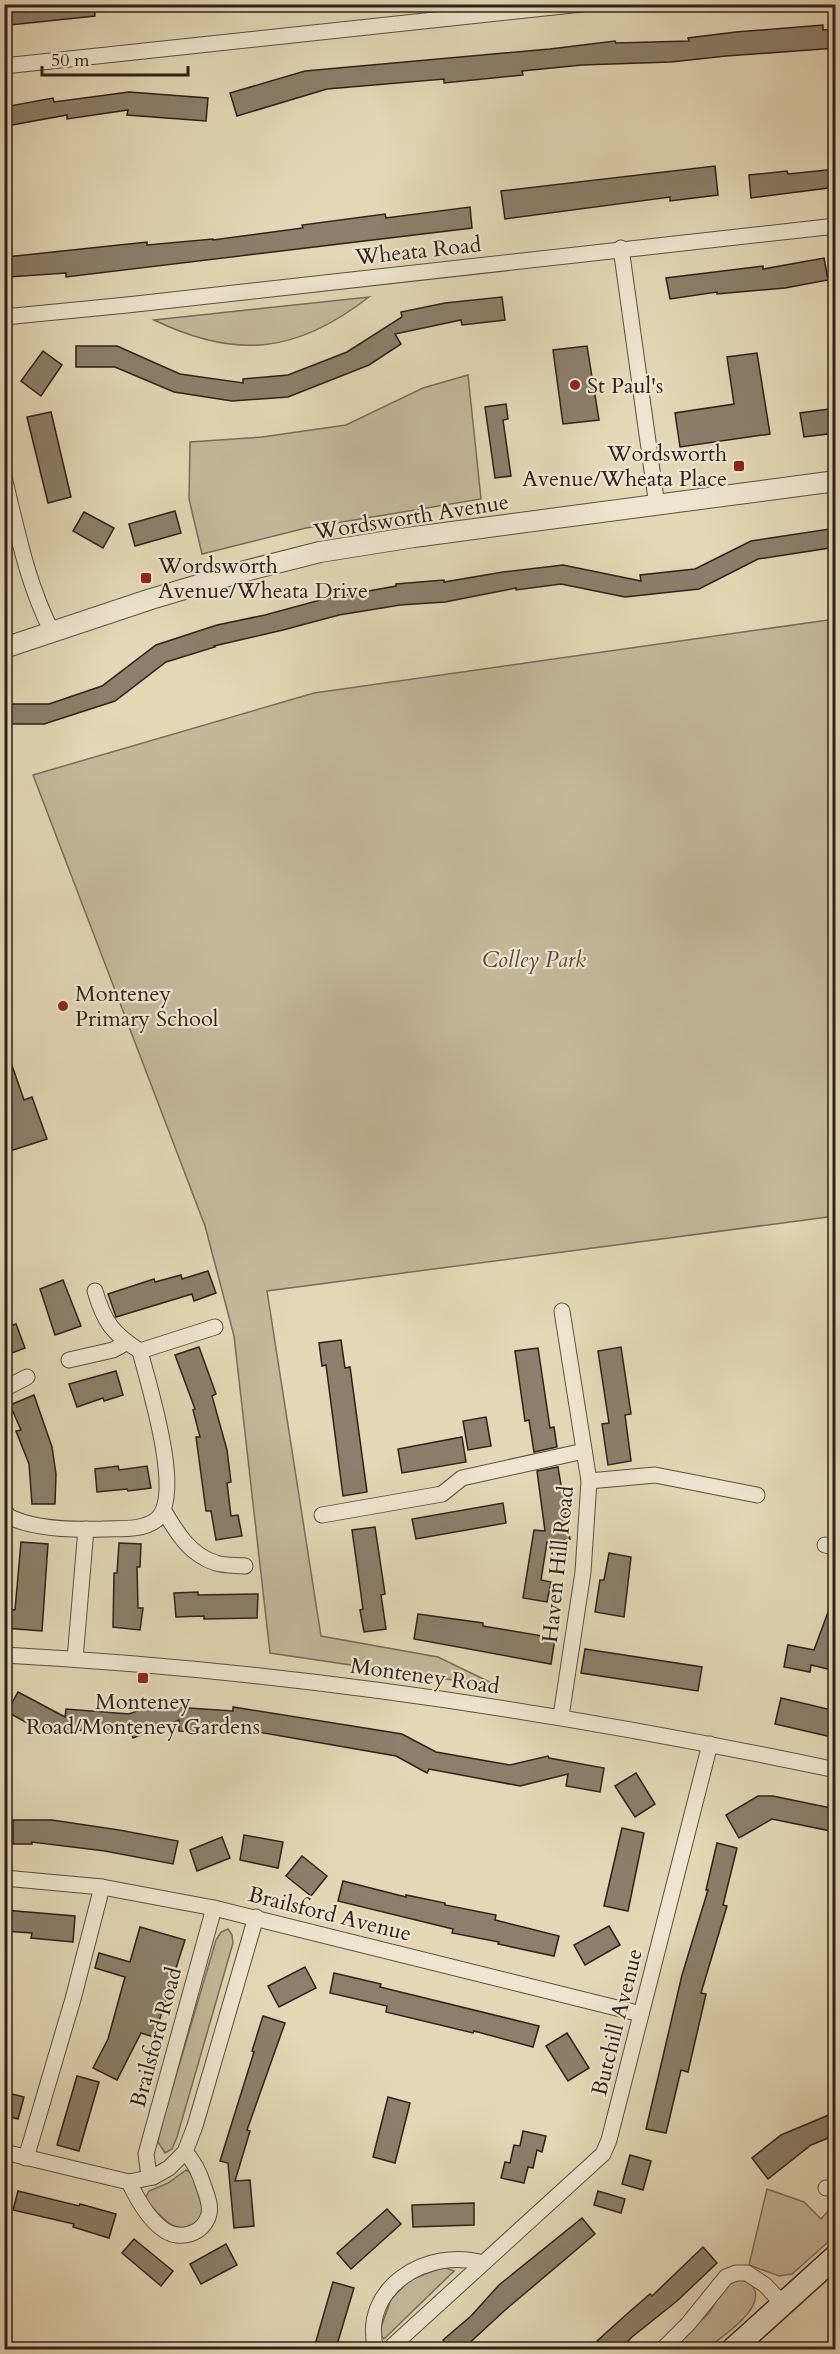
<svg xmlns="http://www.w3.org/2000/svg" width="840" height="2354" font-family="Cardo,serif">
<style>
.green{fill:#c4b89b;stroke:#796c5b;stroke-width:1.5}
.building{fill:#8c7f6b;stroke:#2e201b;stroke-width:1.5}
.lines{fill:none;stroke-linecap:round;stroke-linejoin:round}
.minor-casing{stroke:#5b4e42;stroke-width:17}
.tertiary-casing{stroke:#5b4e42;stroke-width:22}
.secondary-casing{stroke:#2e201b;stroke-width:25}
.minor{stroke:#ede5cf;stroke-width:15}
.tertiary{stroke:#ede5cf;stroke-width:20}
.secondary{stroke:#ede5cf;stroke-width:22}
.poi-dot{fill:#8f2418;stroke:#ede5cf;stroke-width:2}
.labels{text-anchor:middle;stroke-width:4.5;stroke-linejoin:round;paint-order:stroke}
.street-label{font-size:22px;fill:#2e201b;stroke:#ede5cf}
.poi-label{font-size:22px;fill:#2e201b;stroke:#ede5cf;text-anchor:start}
.park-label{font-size:22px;font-style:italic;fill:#54463b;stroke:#ede5cf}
</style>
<rect width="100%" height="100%" fill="#e3d7b5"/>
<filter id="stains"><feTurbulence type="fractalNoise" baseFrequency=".00333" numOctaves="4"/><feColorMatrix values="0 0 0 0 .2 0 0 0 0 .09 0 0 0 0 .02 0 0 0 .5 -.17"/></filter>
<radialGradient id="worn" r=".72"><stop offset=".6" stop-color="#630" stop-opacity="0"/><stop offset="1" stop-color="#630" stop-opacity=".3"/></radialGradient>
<g class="green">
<path d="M369,297C297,353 237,360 154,320Z"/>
<polygon points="468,375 481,499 306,528 202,554 189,499 190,442 262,437 346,425 423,388"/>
<polygon points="835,619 835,1216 267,1291 321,1636 438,1657 500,1687 270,1653 234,1336 205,1226 33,775 314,693"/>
<polygon points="228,1929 232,1935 233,1943 177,2137 172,2149 165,2153 158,2142 160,2130 216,1940 221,1932"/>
<path d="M186,2170L192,2173C195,2184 202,2197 202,2209C203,2215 199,2221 194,2224C174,2237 157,2212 145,2199L149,2191L168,2183Z"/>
<polygon points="767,2189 804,2202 821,2219 835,2203 835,2236 792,2274 779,2276 749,2265"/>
<polygon points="443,2267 454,2271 384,2339 379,2333 391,2299 410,2280"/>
<path d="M737,2279C745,2280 752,2282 755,2291C761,2312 722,2336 707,2349L671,2350L709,2313L726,2285Z"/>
</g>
<g class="building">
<polygon points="7,4 94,4 95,16 10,25"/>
<polygon points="823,25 823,30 836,29 836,48 726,56 671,62 582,65 522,71 523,75 444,83 444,79 327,89 237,116 230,93 305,71 550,49 615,41 616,43 689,41 688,38 736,32"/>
<polygon points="129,92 208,98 206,121 127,115 128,110 67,119 67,115 6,126 4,107 53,98 54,102"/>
<polygon points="715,166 718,195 670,201 670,197 505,219 501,191"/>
<polygon points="836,169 836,187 751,198 749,175 787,171 788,174"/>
<polygon points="470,207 472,228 66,277 66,273 8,277 6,257 147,242 147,245 213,239 213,240 303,228 302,225 385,214 386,218"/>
<polygon points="824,258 828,280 785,288 717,294 717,292 670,299 666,278 763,266 763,269"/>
<polygon points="502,297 505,320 462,325 461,320 395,334 401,344 369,365 288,397 232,401 174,392 115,367 76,367 76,346 117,346 180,374 243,383 243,379 288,375 347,352 402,317 401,312 445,303"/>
<polygon points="587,346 599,420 563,424 553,350"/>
<polygon points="43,351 62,365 41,396 21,381"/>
<polygon points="757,353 770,434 680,447 675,413 734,404 727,357"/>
<polygon points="506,404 508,419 503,420 511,476 495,478 485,407"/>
<polygon points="836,408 836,433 804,437 800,413"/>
<polygon points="51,412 71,497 48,503 27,417"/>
<polygon points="175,511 181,533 135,546 129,524"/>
<polygon points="84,512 114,528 103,548 73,531"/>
<polygon points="836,528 836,547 758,559 699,589 625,597 561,584 516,590 516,588 445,602 400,605 339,615 283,630 214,646 215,647 166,662 115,701 44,724 4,724 4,704 49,704 102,686 156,645 217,625 265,615 324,599 396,586 396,584 444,580 444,582 503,572 563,565 641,581 640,575 695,569 751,541"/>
<polygon points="7,1051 24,1100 32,1097 47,1139 4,1153 4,1052"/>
<polygon points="208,1271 216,1293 194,1301 192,1294 116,1317 115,1314 108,1294 154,1279 155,1282 181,1275 182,1279"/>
<polygon points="63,1280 81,1326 55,1335 40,1289"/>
<polygon points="16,1324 25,1348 4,1356 4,1328"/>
<polygon points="341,1340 345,1368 350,1367 367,1492 343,1496 326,1365 322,1366 319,1343"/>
<polygon points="199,1347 216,1394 212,1396 227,1450 231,1482 227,1483 231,1516 238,1515 242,1536 216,1540 211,1511 206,1511 196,1437 200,1437 193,1410 195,1409 175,1355"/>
<polygon points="621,1347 631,1414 625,1415 631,1461 608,1465 602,1424 609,1423 598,1351"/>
<polygon points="538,1348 550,1428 554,1427 557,1447 534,1452 529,1420 525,1421 515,1351"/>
<polygon points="116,1371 123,1395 104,1401 103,1398 77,1407 69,1384"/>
<polygon points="34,1395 52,1447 56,1474 55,1504 32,1504 29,1464 16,1431 21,1430 10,1405"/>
<polygon points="486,1417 491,1446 468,1450 463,1421"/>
<polygon points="462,1437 466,1462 402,1473 398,1449"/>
<polygon points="118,1466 119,1470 147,1466 151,1488 128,1491 127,1489 97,1492 95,1469"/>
<polygon points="558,1467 570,1539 547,1542 541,1580 551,1582 547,1602 523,1598 534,1530 545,1531 537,1471"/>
<polygon points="503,1503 506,1523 416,1539 412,1519"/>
<polygon points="375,1527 385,1594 381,1595 386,1629 364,1632 360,1610 363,1609 352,1530"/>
<polygon points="21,1542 48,1544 42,1631 4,1628 4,1609 15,1610"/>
<polygon points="119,1543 141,1544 140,1567 137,1567 138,1608 143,1608 140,1630 113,1627 114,1573 117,1573"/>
<polygon points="609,1553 631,1557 624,1617 595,1612 600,1580 604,1580"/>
<polygon points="198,1592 198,1595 258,1594 257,1618 204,1619 204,1616 176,1617 174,1593"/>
<polygon points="834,1596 836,1597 836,1671 811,1665 810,1672 784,1667 788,1645 814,1650"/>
<polygon points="418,1614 483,1623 483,1626 555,1638 551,1664 414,1639"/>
<polygon points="585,1649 702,1667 698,1691 581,1673"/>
<polygon points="18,1692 65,1717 66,1709 129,1714 158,1703 159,1706 233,1711 233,1707 402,1734 436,1752 510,1765 548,1756 549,1758 604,1768 600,1792 566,1786 568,1774 520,1786 429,1769 427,1773 396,1756 218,1725 218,1733 179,1731 179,1720 133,1738 132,1735 44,1727 42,1731 7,1712"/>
<polygon points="781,1698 836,1711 836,1738 775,1724"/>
<polygon points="636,1773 655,1804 635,1817 615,1786"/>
<polygon points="758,1796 773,1796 836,1809 831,1831 772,1819 739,1838 726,1815"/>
<polygon points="13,1820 52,1820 119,1830 178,1841 173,1864 105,1851 32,1842 32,1844 13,1844"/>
<polygon points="622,1828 644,1833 628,1911 604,1906"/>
<polygon points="244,1835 283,1842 278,1868 240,1860"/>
<polygon points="222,1837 230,1858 197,1871 190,1850"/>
<polygon points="717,1843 737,1848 723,1905 727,1906 701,1993 706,1994 688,2072 681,2070 666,2133 646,2129 682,1975 708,1890 706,1890"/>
<polygon points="302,1856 327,1876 311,1896 286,1876"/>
<polygon points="343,1881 406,1897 406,1895 445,1903 445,1905 496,1915 495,1920 559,1936 554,1956 498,1944 499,1942 452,1933 453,1929 338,1901"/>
<polygon points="4,1910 75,1916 73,1942 31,1938 32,1933 4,1931"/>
<polygon points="609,1926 620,1945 585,1965 574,1945"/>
<polygon points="140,1927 185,1940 154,2037 141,2033 117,2080 93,2068 108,2039 125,1977 95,1968 99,1953 130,1962"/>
<polygon points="305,1967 316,1988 279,2007 268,1986"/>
<polygon points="334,1973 381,1984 380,1987 539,2026 533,2047 474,2031 473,2033 386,2012 387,2006 330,1993"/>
<polygon points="263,2016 285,2023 247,2130 250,2131 235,2181 250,2180 254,2226 234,2228 228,2163 220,2161 254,2052 252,2051"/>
<polygon points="567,2033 589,2068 568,2081 546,2046"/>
<polygon points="77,2076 99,2082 79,2151 57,2145"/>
<polygon points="4,2092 24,2097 18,2119 4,2115"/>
<polygon points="388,2097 410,2103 395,2163 373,2157"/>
<polygon points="836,2112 836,2135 811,2145 768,2179 752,2158 781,2135"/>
<polygon points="523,2131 546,2136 542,2152 537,2150 533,2168 528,2167 524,2183 501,2178 505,2162 510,2163 514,2145 520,2146"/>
<polygon points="630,2155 651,2161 643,2190 622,2184"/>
<polygon points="18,2191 79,2206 80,2204 116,2214 109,2238 73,2227 74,2224 13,2210"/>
<polygon points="598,2191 625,2199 621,2213 594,2205"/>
<polygon points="474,2203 474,2225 413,2227 412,2205"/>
<polygon points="387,2209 401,2224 351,2269 337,2253"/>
<polygon points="582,2218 595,2234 504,2311 463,2349 451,2349 443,2340 471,2316 499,2285"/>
<polygon points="134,2239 173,2271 161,2286 122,2253"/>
<polygon points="226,2244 237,2265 201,2284 190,2264"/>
<polygon points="703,2247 717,2263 677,2301 632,2337 620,2349 605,2349 597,2341 628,2313 650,2294 652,2296"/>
<polygon points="333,2282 354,2288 336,2348 316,2341"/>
</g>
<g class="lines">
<defs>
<g id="minor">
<polyline points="4,66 582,4"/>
<polyline points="621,248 657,506"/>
<polyline points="4,317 127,305 836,226"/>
<path d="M4,477C17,530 27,583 52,632"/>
<path d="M95,1291C104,1322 113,1334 140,1351L215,1327"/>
<polyline points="69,1360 113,1350 126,1343"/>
<polyline points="4,1389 27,1377"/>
<polyline points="589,1481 655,1475 757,1495"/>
<path d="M4,1509L8,1516C32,1529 75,1530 103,1529C119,1528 142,1531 156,1520C185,1497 148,1384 140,1351"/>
<path d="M164,1511C177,1533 190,1555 216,1563C225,1566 236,1565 245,1566"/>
<polyline points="322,1515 442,1494 462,1478 584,1451"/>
<polyline points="825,1545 836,1547"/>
<path d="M4,1655C284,1670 562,1712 836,1770"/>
<polyline points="75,1659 86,1529"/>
<polyline points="561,1716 583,1572 589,1481 562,1311"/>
<polyline points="4,1878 102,1887 214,1908 641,2014"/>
<polyline points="4,2152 129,2182 153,2177 169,2168 185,2152 195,2126 256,1917"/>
<polyline points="26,2158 73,1999 102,1887"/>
<polyline points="153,2177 148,2169 146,2154 214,1908"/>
<path d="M129,2182C137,2199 148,2219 164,2230C180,2241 204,2234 209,2214C211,2205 207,2196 204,2187C200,2174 195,2162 185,2152"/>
<polyline points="826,2188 836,2188"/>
<path d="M376,2350C359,2287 429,2247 483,2263"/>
<polyline points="388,2350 603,2154 609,2140 710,1744"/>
<polyline points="662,2350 688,2324 726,2277 736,2273 747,2273 765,2285 782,2303"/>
</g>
<polyline id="tertiary" points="4,648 151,599 245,571 320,552 414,537 836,481"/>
<polyline id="secondary" points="732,2350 836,2256"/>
</defs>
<use href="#minor" class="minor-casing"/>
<use href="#tertiary" class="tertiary-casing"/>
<use href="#secondary" class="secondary-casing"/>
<use href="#minor" class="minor"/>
<use href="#tertiary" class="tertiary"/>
<use href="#secondary" class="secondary"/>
</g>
<g class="poi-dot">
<circle cx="575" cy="385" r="6"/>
<rect x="733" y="460" width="12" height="12" rx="3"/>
<rect x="140" y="572" width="12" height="12" rx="3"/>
<circle cx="63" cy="1006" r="6"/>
<rect x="137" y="1672" width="12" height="12" rx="3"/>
</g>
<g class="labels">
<g class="street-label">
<text transform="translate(418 250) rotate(-6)" y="8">Wheata Road</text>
<text transform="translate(411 516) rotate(-9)" y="8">Wordsworth Avenue</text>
<text transform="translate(557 1564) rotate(-84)" y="8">Haven Hill Road</text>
<text transform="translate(425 1675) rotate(8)" y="8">Monteney Road</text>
<text transform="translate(330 1913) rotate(14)" y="8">Brailsford Avenue</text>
<text transform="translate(616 2022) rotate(-76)" y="8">Butchill Avenue</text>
<text transform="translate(155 2037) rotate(-75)" y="8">Brailsford Road</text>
</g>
<g class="poi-label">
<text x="587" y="393">St Paul's</text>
<text x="727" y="461" text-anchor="end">Wordsworth<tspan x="727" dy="25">Avenue/Wheata Place</tspan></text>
<text x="158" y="573">Wordsworth<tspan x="158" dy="25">Avenue/Wheata Drive</tspan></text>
<text x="75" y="1001">Monteney<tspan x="75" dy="25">Primary School</tspan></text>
<text x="143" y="1709" text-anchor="middle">Monteney<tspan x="143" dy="25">Road/Monteney Gardens</tspan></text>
</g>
<g class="park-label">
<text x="534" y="967">Colley Park</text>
</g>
</g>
<rect width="840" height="2354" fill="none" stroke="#e3d7b5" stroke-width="24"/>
<rect x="6" y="6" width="828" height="2342" fill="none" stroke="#2e201b" stroke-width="3"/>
<rect x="12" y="12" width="816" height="2330" fill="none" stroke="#2e201b" stroke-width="1.5"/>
<path d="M42 66v9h146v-9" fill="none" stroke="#2e201b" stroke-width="3"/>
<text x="51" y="66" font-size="18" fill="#2e201b" stroke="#ede5cf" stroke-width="4.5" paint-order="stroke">50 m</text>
<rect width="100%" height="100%" filter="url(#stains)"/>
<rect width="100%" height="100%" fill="url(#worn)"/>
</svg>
